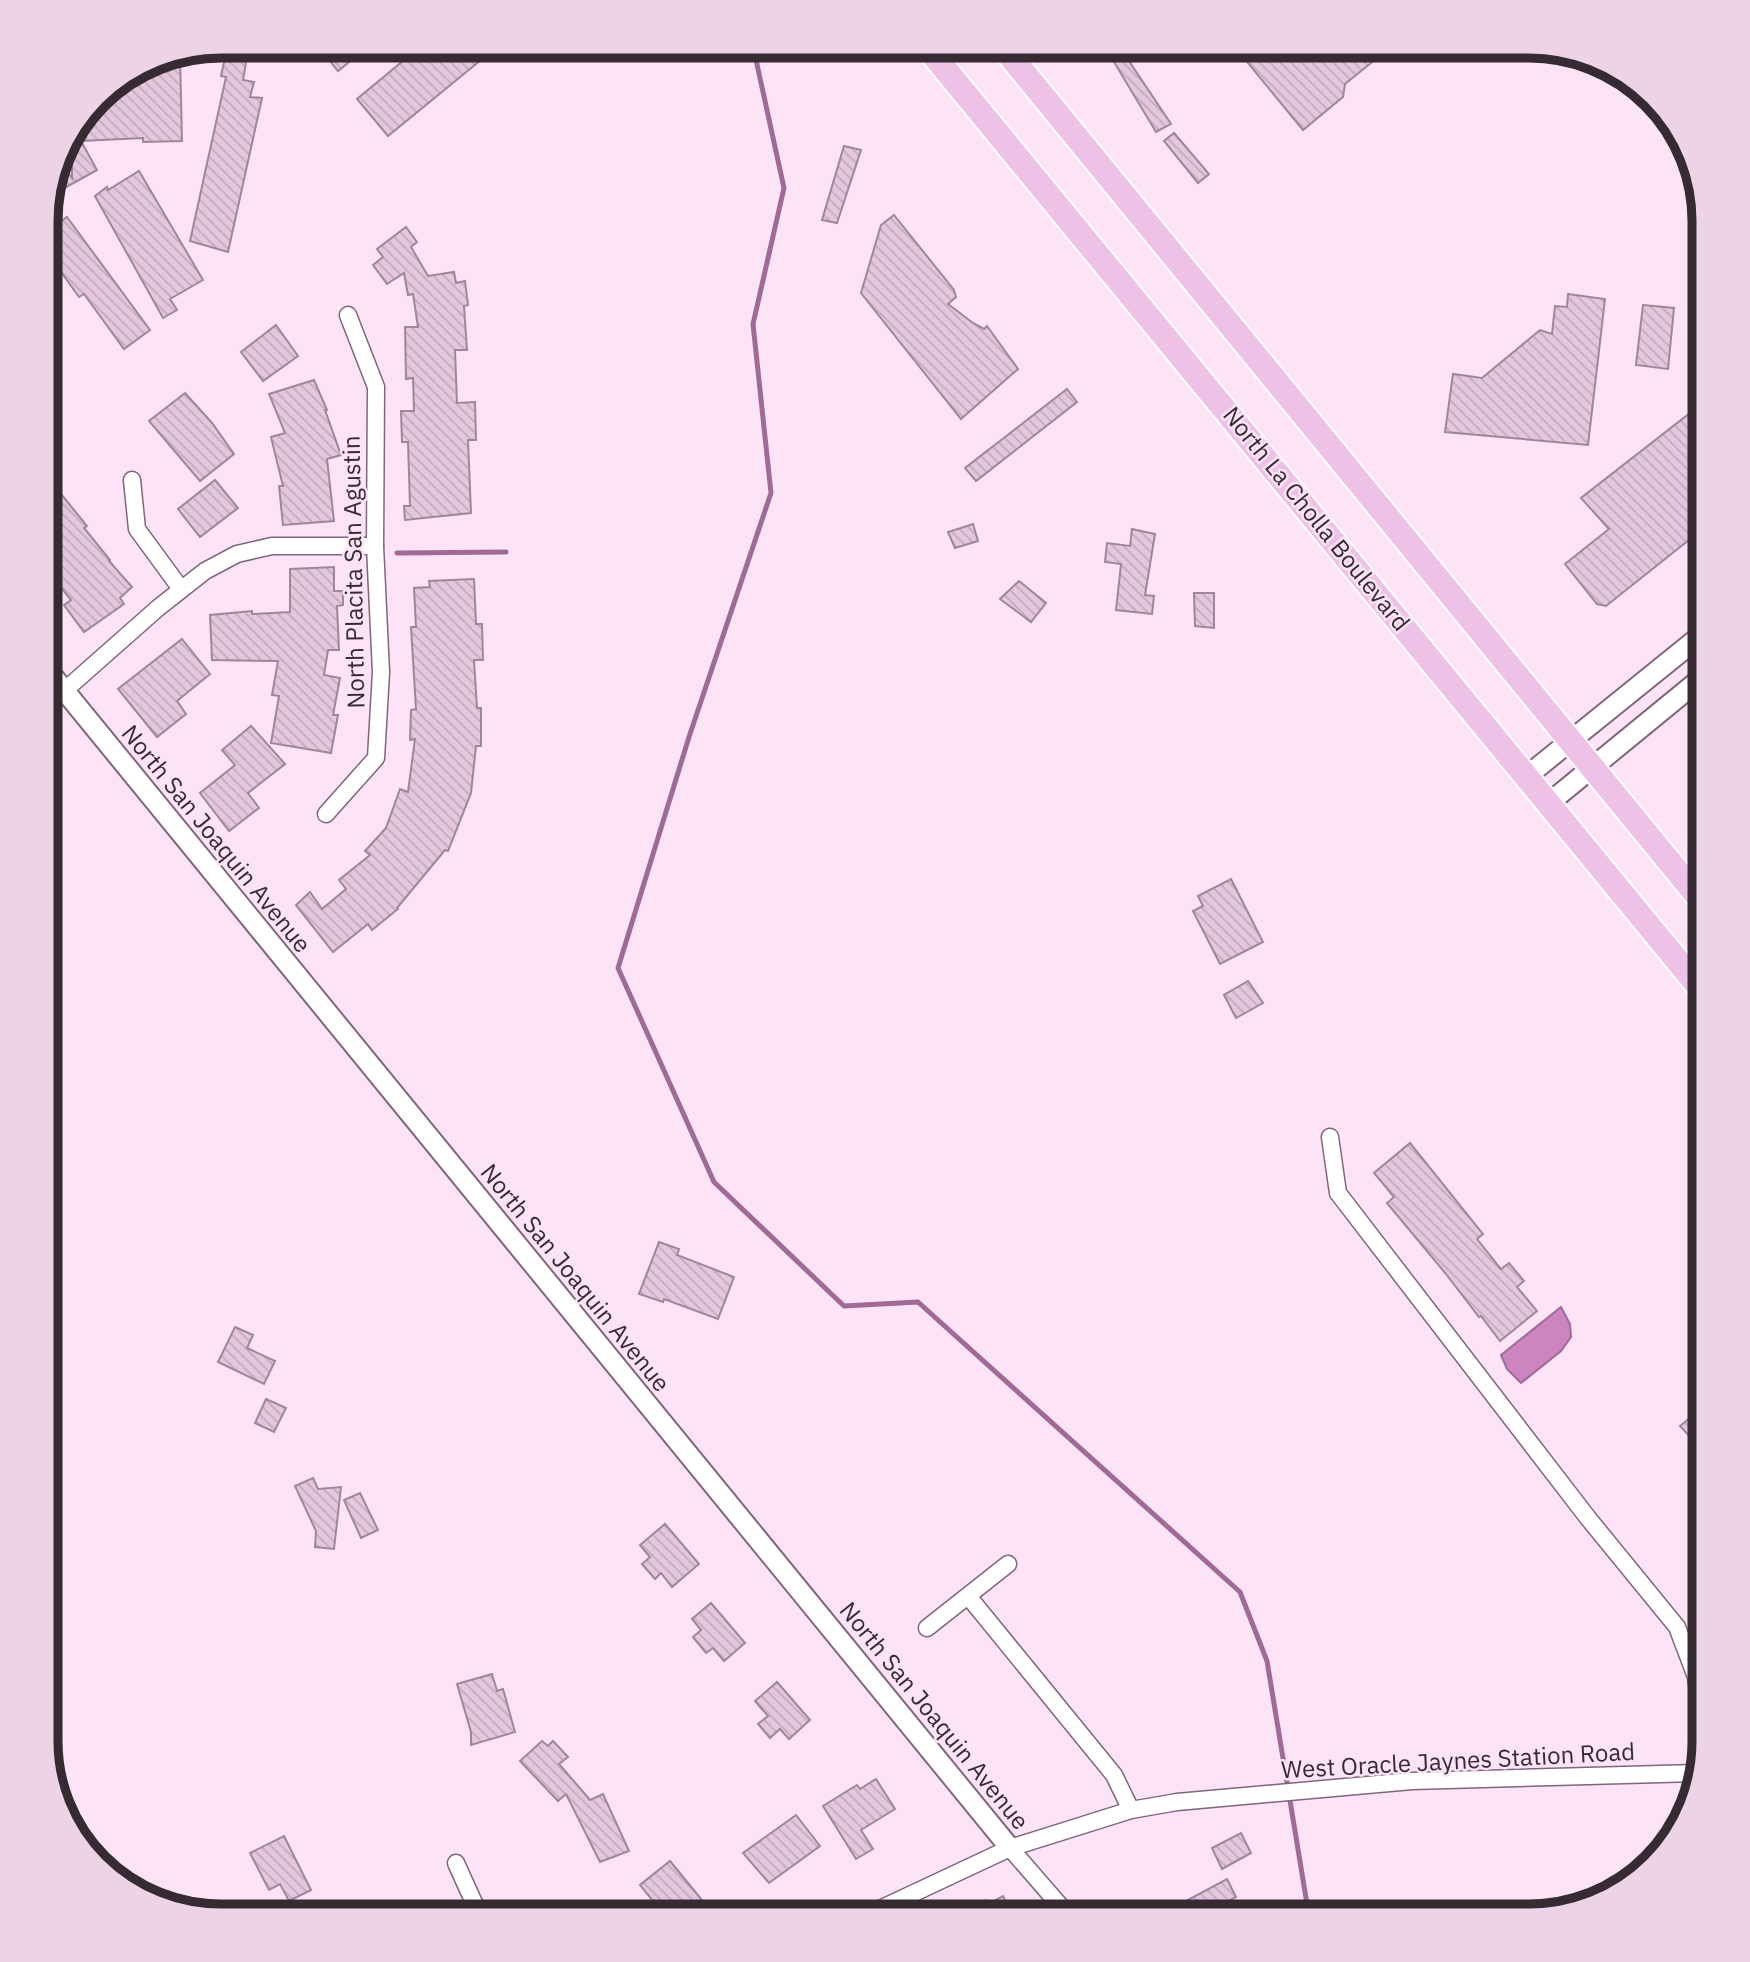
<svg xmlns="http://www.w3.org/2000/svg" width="1750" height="1962" font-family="'IBM Plex Sans',sans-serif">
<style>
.water{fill:#cd85c0;stroke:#a06a96;stroke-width:2}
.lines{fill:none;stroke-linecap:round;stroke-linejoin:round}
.stream{stroke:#a06a96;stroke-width:5}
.building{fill:url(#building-back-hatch);stroke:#a1869b;stroke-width:2}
.minor-casing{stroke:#80667b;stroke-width:19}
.tertiary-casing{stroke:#80667b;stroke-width:23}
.primary-casing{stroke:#fff;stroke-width:28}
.minor{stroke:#fff;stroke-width:16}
.tertiary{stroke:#fff;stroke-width:19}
.primary{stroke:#eec2e6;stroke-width:24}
.labels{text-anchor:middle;stroke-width:5;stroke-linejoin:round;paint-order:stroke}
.street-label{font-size:24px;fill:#362a33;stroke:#fce3f6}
.rim{fill:none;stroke:#362a33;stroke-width:9}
</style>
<defs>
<pattern id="building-back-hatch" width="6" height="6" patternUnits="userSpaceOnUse" patternTransform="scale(1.75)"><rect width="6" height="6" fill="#e4c6dd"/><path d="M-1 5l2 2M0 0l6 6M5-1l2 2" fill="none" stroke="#c4aabe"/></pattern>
</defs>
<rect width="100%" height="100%" fill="#fce3f6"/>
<polygon class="water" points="1561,1307 1570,1324 1571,1337 1561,1351 1521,1383 1507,1369 1501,1355"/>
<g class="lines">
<g class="stream">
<polyline points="753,46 784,188 753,324 771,493 689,737 618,968 714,1182 844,1306 918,1302 1240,1592 1267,1661 1309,1916"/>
<polyline points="397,553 506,552"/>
</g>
</g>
<g class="building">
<polygon points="318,46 369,46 338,71"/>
<polygon points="421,46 498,46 388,136 357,99"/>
<polygon points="1107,46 1119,46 1171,124 1156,132 1105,47"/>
<polygon points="1234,46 1315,46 1323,56 1336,46 1392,46 1345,84 1343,97 1303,130"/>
<polygon points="227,49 248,51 243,80 254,82 250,97 262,98 228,252 190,241 226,77 221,76"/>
<polygon points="180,54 182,141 143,142 143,138 81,141 97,170 50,196 59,160 72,178 72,141 65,142 105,90 154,59"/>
<polygon points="1174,133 1209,174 1198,183 1164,141"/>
<polygon points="844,146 861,150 837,223 822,220"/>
<polygon points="139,171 203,280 170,299 177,310 163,318 95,196 107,187 108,190"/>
<polygon points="894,215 954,290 956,297 948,304 973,323 984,329 987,326 1018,369 961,419 861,293 881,225"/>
<polygon points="67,217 150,330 124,349 84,294 79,297 46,251 46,232"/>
<polygon points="406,227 417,242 411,247 428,276 454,272 456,283 465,281 468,305 464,306 467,350 455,350 457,403 475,402 476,440 468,440 471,513 405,520 404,506 410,506 408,442 402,442 401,411 414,411 413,378 406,379 405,327 418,327 413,294 408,295 404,273 387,284 373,265 383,257 377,249"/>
<polygon points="1568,294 1605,299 1588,445 1445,432 1453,374 1482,378 1540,330 1552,334 1555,306 1567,307"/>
<polygon points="1643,305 1674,308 1668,369 1636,365"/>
<polygon points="276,325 298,356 263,381 241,352"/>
<polygon points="314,380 327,410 325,410 341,455 327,459 334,521 283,525 279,486 283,486 271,437 285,433 269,394"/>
<polygon points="1067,389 1077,402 976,481 965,468"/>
<polygon points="185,393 212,423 234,454 200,481 149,421"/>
<polygon points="1690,413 1704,432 1704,528 1606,606 1597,604 1565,564 1609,529 1581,498"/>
<polygon points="215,480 238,508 200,537 178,509"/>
<polygon points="61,494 87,526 84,528 110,560 109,561 132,587 120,598 124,604 84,632 64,605 71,600 46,569 46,506"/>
<polygon points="973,524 978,541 955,548 948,532"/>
<polygon points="1132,529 1155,534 1145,595 1154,596 1152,614 1116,610 1121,564 1105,562 1107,543 1130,546"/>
<polygon points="334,567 334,591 343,591 343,605 337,606 339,650 328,650 324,675 340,678 333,715 338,715 331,753 271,743 279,696 272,695 278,661 212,660 210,615 252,611 252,614 290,612 290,569"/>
<polygon points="474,579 476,624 482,624 483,660 474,660 477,708 481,708 481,746 476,746 471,793 448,851 445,850 397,908 398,909 372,930 368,924 333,952 296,905 310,892 322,909 346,889 339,880 370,855 365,851 386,828 400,789 408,792 415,739 410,740 411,710 416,709 411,627 416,627 414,588 430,587 429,581"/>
<polygon points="1019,581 1046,603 1031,622 1000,599"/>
<polygon points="1194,593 1214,593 1214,628 1195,626"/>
<polygon points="182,639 210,674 177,701 186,714 157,737 118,689"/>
<polygon points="251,726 285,764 248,793 259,808 229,831 200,793 235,765 222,750"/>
<polygon points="1231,879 1263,942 1220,964 1193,911 1203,906 1198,896"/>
<polygon points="1248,981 1263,1003 1236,1018 1224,995"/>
<polygon points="1410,1143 1483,1234 1477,1239 1501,1269 1509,1263 1524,1281 1517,1287 1537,1311 1500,1341 1481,1316 1479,1317 1446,1274 1387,1203 1394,1197 1374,1173"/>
<polygon points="659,1242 679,1249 677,1255 734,1277 718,1319 664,1299 663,1302 639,1294"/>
<polygon points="235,1327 253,1335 247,1348 275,1361 264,1384 218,1362"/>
<polygon points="266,1399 286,1408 274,1432 255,1423"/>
<polygon points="1704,1406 1704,1452 1680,1426"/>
<polygon points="313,1478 318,1489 341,1487 334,1549 315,1547 316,1531 295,1486"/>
<polygon points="360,1493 378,1530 361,1538 344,1500"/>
<polygon points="665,1524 699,1564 672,1587 661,1573 655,1579 642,1564 650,1557 640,1545"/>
<polygon points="711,1603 745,1643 724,1661 713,1648 706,1653 693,1637 701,1630 692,1619"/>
<polygon points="492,1674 497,1691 503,1689 515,1732 471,1745 471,1732 457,1684"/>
<polygon points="777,1682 810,1720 789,1739 780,1729 770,1738 758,1724 768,1716 755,1701"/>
<polygon points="542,1741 548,1746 553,1741 568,1757 559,1764 590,1800 603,1794 629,1851 600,1862 566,1794 558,1801 520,1761"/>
<polygon points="876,1779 895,1809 861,1830 873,1849 856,1859 823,1806 857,1785 860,1789"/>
<polygon points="796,1815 820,1846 769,1883 743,1853"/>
<polygon points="1241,1833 1251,1853 1222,1869 1212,1848"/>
<polygon points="284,1836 311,1890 289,1901 280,1884 269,1890 250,1853"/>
<polygon points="670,1861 702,1900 694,1906 702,1916 643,1916 657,1906 640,1885"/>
<polygon points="1227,1879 1236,1897 1199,1916 1191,1916 1184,1902"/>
<polygon points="1003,1896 1013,1916 951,1916 986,1900 988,1904"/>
</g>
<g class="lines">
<defs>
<g id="minor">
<polyline points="132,480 137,529 181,589"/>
<polyline points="64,691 158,608 205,571 237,554 272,546 375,546"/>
<polyline points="326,814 376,758 381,672 375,546 376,387 348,315"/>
<polyline points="968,1596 1114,1775 1131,1810"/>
<polyline points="927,1628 1008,1564"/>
<polyline points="1010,1848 1069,1916"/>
<polyline points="456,1863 480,1916"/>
<polyline points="865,1916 1010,1848 1131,1810 1177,1802 1412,1781 1697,1773 1701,1715 1696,1677 1677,1627 1588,1518 1338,1193 1330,1137"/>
</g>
<g id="tertiary">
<polyline points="46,668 1010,1848"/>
<polyline points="1527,776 1704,633"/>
<polyline points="1549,803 1704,676"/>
</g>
<g id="primary">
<polyline points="926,46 1704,993"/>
<polyline points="1002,46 1704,904"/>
</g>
</defs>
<use href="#minor" class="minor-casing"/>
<use href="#tertiary" class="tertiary-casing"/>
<use href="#primary" class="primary-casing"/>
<use href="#minor" class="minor"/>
<use href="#tertiary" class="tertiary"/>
<use href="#primary" class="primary"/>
</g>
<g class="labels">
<g class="street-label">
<text transform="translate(1316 519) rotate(51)" y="8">North La Cholla Boulevard</text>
<text transform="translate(354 572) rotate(-91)" y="8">North Placita San Agustin</text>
<text transform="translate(216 839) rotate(51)" y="8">North San Joaquin Avenue</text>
<text transform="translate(575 1278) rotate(51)" y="8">North San Joaquin Avenue</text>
<text transform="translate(934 1716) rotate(51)" y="8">North San Joaquin Avenue</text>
<text transform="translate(1458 1761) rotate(-3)" y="8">West Oracle Jaynes Station Road</text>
</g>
</g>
<path d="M0 0H1750V1962H0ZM221 58H1529A163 163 0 0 1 1692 221V1741A163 163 0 0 1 1529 1904H221A163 163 0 0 1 58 1741V221A163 163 0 0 1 221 58Z" fill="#ecd4e6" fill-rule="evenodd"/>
<path class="rim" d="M221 58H1529A163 163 0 0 1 1692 221V1741A163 163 0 0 1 1529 1904H221A163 163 0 0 1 58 1741V221A163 163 0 0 1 221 58Z"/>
</svg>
